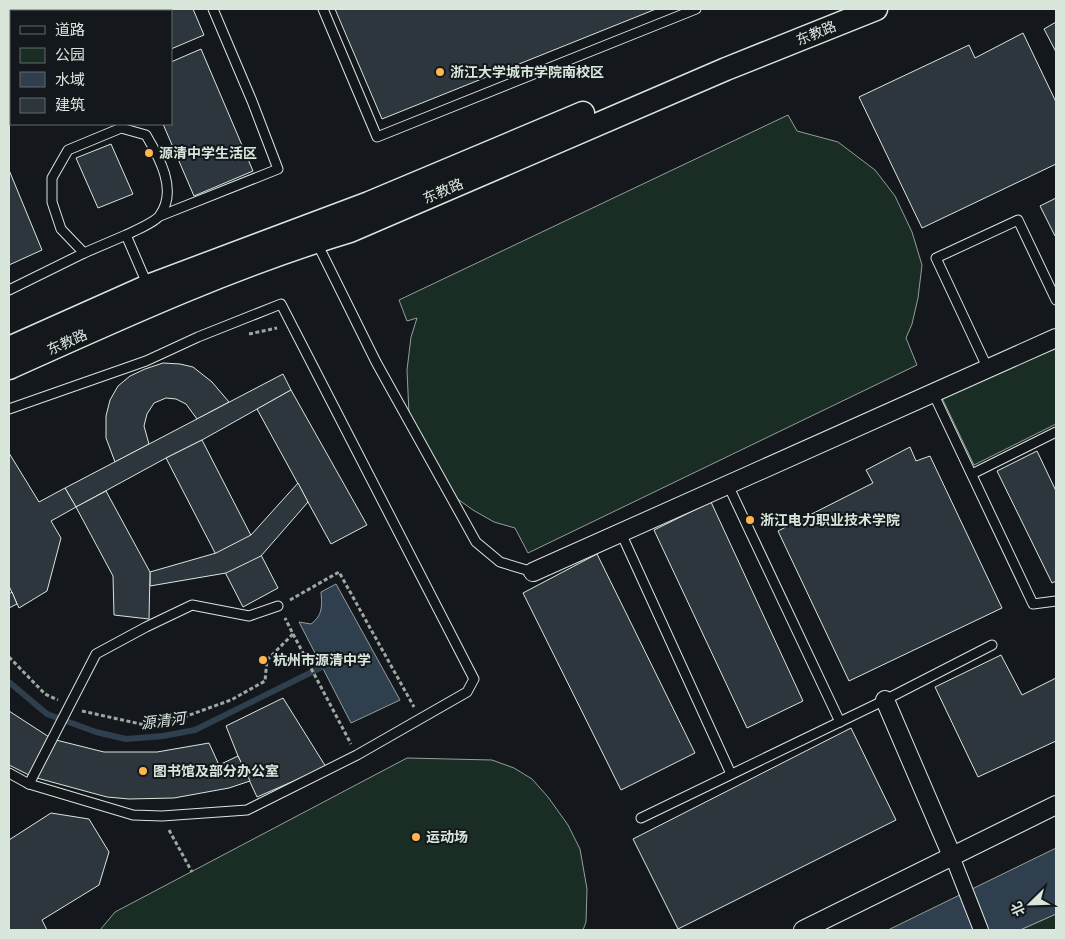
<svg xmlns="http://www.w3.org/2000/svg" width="1065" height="939" font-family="'PT Sans','Noto Sans SC',sans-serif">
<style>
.green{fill:#1a2d24;stroke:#939e99}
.water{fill:#2f3f4d;stroke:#939e99}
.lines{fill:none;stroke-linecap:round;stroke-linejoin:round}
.stream{stroke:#2f3f4d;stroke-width:6}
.building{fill:#2c363c;stroke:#d8e6dc}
.service-casing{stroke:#d8e6dc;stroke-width:11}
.pedestrian-casing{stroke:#d8e6dc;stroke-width:16}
.minor-casing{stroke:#d8e6dc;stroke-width:20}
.tertiary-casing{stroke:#d8e6dc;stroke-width:25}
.path{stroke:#9da8a2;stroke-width:3;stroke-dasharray:4 2.5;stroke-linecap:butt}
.service{stroke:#14181c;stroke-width:9}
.pedestrian{stroke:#14181c;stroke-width:14}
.minor{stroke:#14181c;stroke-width:18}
.tertiary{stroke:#14181c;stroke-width:22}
.poi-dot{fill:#ffb74d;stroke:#14181c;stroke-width:2}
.labels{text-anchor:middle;stroke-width:4;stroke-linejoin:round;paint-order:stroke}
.street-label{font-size:14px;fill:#d8e6dc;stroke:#14181c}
.poi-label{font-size:14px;font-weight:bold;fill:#d8e6dc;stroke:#14181c;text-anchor:start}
.water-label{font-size:15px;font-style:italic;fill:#d8e6dc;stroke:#14181c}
</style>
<rect width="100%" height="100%" fill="#14181c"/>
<g class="green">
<polygon points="788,115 797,131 838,142 875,170 895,196 912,232 922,265 918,298 912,324 906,338 917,365 528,553 515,528 494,522 473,510 459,500 447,488 409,414 407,370 411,337 417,318 407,321 399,300"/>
<polygon points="1056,346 1056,424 974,465 942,398"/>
<polygon points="407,758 492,760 514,768 532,779 548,797 568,825 580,849 587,889 586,922 583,930 100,930 115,912"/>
<polygon points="1056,914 1056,930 1020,930"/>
</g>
<g class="water">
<path d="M336,584L400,700L351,723L299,622L311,624C323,615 322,606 321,592Z"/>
<polygon points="1056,848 1056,914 1020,930 888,930"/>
</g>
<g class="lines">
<polyline class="stream" points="9,682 47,714 96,732 126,739 163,736 195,730 322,667"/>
</g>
<g class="building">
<polygon points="9,9 65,9 67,11 11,11 11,29 9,23"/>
<polygon points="130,9 193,9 204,35 171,49 171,11 131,11"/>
<polygon points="335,9 656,9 382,119"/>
<polygon points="1056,22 1056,52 1044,29"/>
<polygon points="1023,33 1056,102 1056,164 922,228 859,97 969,45 975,58"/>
<polygon points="201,49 253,171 194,196 163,124 171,124 171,62"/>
<polygon points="111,144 133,194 98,208 76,158"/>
<polygon points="9,170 42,250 9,265"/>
<polygon points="1056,198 1056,236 1055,236 1040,206"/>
<polygon points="163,363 180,364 193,367 212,382 229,402 197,419 186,404 176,399 166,398 154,403 147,414 144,426 149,444 115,462 106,438 106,416 110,400 118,386 130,376 145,369"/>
<polygon points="283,374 291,390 202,440 166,458 76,507 65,488"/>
<polygon points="291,390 367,525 331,544 257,409"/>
<polygon points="202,440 278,588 243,607 166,458"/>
<polygon points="910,447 916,461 930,456 1002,608 849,681 778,531 873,483 866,470"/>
<polygon points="1037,451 1056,491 1056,581 1052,583 997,471"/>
<polygon points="9,453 39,502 65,488 76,507 51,521 61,538 47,591 19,608 9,586"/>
<polygon points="298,483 308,502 261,556 226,573 150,586 150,572 216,553 251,535"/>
<polygon points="106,491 150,572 149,619 114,615 113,576 76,507"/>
<polygon points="711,502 803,701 747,728 654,530"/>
<polygon points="597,554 695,753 621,790 523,593"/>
<polygon points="12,592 17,604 9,608 9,594"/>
<polygon points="1001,655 1022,695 1056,678 1056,741 978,777 935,687"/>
<polygon points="283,698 326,767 257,797 238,756 226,726"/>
<polygon points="9,711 49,737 29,775 9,765"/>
<polygon points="851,728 896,820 678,929 633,839"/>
<polygon points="56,740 104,752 157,752 209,743 219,765 238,756 250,781 229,788 174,798 129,799 107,797 37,778"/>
<polygon points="51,813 89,819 109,852 99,885 42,920 47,930 9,930 9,840"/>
</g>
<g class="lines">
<defs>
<g id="service">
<polyline points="323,9 377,137 696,9"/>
<polyline points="160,216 278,169 252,101 213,9"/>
<path d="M126,235C134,231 156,222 160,215C178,190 159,157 146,135L121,128L68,150L52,178V202L61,229L84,253L126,235L148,286"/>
<polyline points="316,241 376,362 476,542 500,562 533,572"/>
<polyline points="9,290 84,253"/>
<polyline points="988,369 936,258 1018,220 1056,300"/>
<polyline points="933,393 1033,604 1056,601"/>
<polyline points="9,409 146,361 198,337 281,304 474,679 467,692 357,755 247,810 162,816 133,815 29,784 9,773"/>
<polyline points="972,474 1056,432"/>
<polyline points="728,485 840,722"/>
<polyline points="621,533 731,774"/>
<polyline points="29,784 96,654 146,627 192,605 249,616 278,606"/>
<polyline points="641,818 885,700 992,645"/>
</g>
<polyline id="pedestrian" points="952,856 981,930"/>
<g id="minor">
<polyline points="533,572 1056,338"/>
<polyline points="885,700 952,856"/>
<polyline points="803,930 1056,805"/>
</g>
<g id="tertiary">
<polyline points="9,348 148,286 369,203 583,113"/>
<path d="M9,368C120,318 233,266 350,231L726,69L876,9"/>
</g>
</defs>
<use href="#service" class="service-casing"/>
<use href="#pedestrian" class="pedestrian-casing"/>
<use href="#minor" class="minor-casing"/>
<use href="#tertiary" class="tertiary-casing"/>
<g class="path">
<polyline points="249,334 277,328"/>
<polyline points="290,600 339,572 414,707"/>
<polyline points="293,634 351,744"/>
<polyline points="9,657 45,694 58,700"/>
<polyline points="82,711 145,725 184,717 231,700 265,681 267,660 293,634 285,618"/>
<polyline points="169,830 192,872"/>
</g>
<use href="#service" class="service"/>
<use href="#pedestrian" class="pedestrian"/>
<use href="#minor" class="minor"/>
<use href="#tertiary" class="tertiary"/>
</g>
<g class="poi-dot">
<circle cx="440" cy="72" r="5"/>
<circle cx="149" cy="153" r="5"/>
<circle cx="750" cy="520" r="5"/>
<circle cx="263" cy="660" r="5"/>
<circle cx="143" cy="771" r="5"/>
<circle cx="416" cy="837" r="5"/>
</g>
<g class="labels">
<g class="street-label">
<text transform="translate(816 33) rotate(-22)" y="5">东教路</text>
<text transform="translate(443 191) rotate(-23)" y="5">东教路</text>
<text transform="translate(67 342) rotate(-24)" y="5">东教路</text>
</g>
<g class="poi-label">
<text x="450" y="77">浙江大学城市学院南校区</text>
<text x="159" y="158">源清中学生活区</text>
<text x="760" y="525">浙江电力职业技术学院</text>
<text x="273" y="665">杭州市源清中学</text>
<text x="153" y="776">图书馆及部分办公室</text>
<text x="426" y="842">运动场</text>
</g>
<g class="water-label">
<text transform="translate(163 721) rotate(-7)" y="5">源清河</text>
</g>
</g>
<rect width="1065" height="939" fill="none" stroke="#d8e6dc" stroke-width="20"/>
<rect x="10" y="10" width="162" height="115" fill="#14181c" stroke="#626a69"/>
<rect x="20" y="26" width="25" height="8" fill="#14181c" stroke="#626a69"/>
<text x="55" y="35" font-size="15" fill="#d8e6dc">道路</text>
<rect x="20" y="48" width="25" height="15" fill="#1a2d24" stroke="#626a69"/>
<text x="55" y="60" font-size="15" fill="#d8e6dc">公园</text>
<rect x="20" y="72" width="25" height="15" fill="#2f3f4d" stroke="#626a69"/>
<text x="55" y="85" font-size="15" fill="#d8e6dc">水域</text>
<rect x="20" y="98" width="25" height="15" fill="#2c363c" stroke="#626a69"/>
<text x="55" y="110" font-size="15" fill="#d8e6dc">建筑</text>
<g transform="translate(1030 904) rotate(247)" stroke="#14181c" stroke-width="4" paint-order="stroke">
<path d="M0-4L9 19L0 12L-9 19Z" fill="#d8e6dc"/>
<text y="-8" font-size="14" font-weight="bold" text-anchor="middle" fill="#d8e6dc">北</text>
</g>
</svg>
